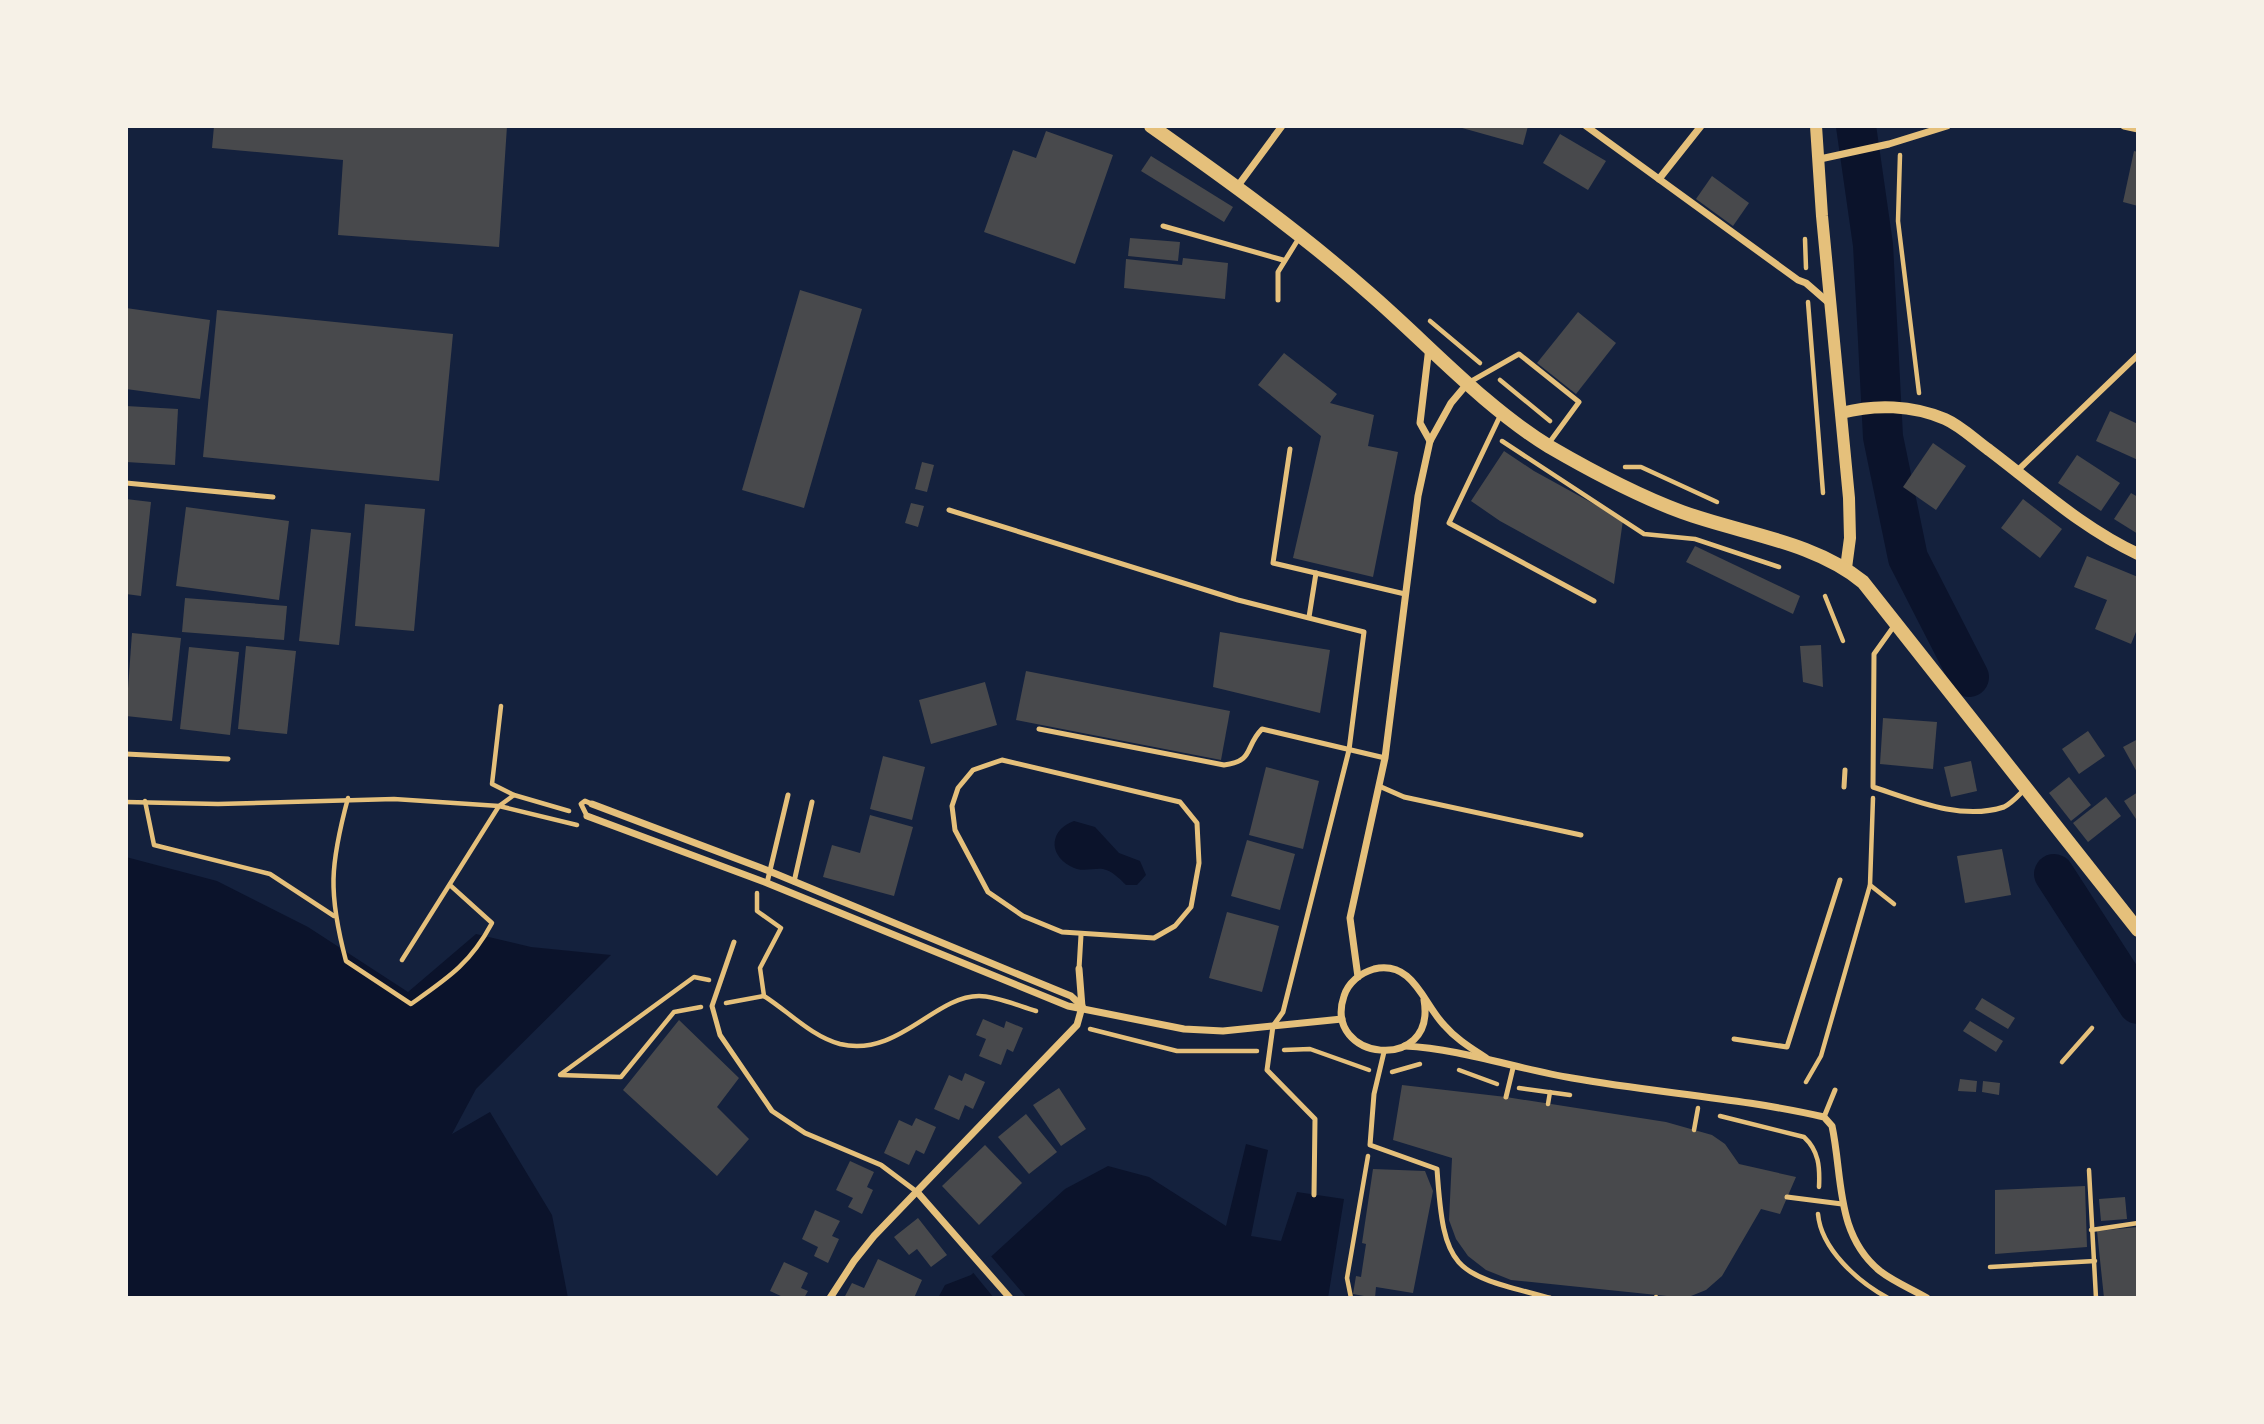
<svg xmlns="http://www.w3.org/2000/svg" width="2264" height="1424" font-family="'PT Sans',sans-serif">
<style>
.water{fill:#0b132b}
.pier{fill:#14213d}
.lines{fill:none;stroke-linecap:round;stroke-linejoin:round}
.river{stroke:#0b132b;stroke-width:40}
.building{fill:#48494c}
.path{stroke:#e5c07b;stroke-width:4.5}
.service{stroke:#e5c07b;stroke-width:5}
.pedestrian{stroke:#e5c07b;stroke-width:6}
.minor{stroke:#e5c07b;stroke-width:7}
.tertiary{stroke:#e5c07b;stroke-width:12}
.secondary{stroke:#e5c07b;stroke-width:14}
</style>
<rect width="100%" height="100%" fill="#14213d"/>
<g class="water">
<path d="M1074,821L1095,827L1119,853L1140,861L1146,875L1137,885H1126C1119,878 1112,871 1103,869C1091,868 1081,873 1070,866C1047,853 1051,829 1074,821Z"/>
<polygon points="126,857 217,881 308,927 408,992 476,934 531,947 611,955 476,1089 452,1134 490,1112 552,1215 568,1298 126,1298"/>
<polygon points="1246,1144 1268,1150 1251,1236 1281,1241 1297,1192 1344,1199 1328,1298 938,1298 945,1285 971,1275 1065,1189 1108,1166 1149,1177 1226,1226"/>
</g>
<polygon class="pier" points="990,1255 1027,1298 994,1298 971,1270"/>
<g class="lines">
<g class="river">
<polyline points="1856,126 1873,245 1883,437 1908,558 1969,677"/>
<polyline points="2054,874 2138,1004"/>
</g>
</g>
<g class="building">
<polygon points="214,126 507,126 499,247 338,235 343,160 212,148"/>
<polygon points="1455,126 1528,126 1523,145"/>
<polygon points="1046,131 1113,155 1075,264 984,232 1013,150 1036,158"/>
<polygon points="1560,134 1606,161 1588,190 1543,163"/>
<polygon points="2134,151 2138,152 2138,206 2123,202"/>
<polygon points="1151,156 1233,207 1224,222 1141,171"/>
<polygon points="1712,176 1749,203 1733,226 1696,199"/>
<polygon points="1130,238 1180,242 1178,261 1128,256"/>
<polygon points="1183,258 1228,263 1225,299 1124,288 1126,259 1182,265"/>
<polygon points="800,290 862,309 804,508 742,490"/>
<polygon points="126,308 210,320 200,399 126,389"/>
<polygon points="217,310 453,334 439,481 203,457"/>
<polygon points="1578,312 1616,343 1576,394 1537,363"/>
<polygon points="1284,353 1337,394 1330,403 1374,415 1368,446 1398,452 1373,577 1293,558 1321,436 1258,385"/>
<polygon points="126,406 178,409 175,465 126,462"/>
<polygon points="2110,411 2138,424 2138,460 2096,441"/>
<polygon points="1933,443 1966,466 1936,510 1903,487"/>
<polygon points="1504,451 1534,471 1623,520 1614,584 1500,521 1471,501"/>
<polygon points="2077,455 2120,483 2101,511 2058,483"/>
<polygon points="922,462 934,465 927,492 915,489"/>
<polygon points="2131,493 2138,497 2138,534 2114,519"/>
<polygon points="126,499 151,502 141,596 126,594"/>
<polygon points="2023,499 2062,529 2040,558 2001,528"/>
<polygon points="911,503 924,506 918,527 905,523"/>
<polygon points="365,504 425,509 414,631 355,626"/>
<polygon points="186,507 289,521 279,600 176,586"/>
<polygon points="311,529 351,533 339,645 299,641"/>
<polygon points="1695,546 1800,596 1793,614 1686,562"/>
<polygon points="2087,556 2138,577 2138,627 2131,644 2095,629 2107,600 2074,587"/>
<polygon points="185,598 287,606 284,640 182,632"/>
<polygon points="1220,632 1330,650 1320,713 1213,687"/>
<polygon points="132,633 181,638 172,721 126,716"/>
<polygon points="1821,645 1823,687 1803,682 1800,646"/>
<polygon points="246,646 296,651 287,734 238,729"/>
<polygon points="189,647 239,652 230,735 180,729"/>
<polygon points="1026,671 1230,711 1221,760 1016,720"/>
<polygon points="985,682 997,725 931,744 919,700"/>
<polygon points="1883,718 1937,722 1933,769 1880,764"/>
<polygon points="2088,731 2105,756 2079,774 2062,749"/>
<polygon points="2138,739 2138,774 2123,747"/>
<polygon points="883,756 925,767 912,820 870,809"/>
<polygon points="1971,761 1977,791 1951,797 1944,767"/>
<polygon points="1266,767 1319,781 1303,849 1249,835"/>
<polygon points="2069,777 2091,805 2071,821 2049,793"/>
<polygon points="2138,792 2138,822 2124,801"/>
<polygon points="2106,797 2121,816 2088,842 2073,823"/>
<polygon points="870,815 913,827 894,896 823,877 832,845 860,853"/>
<polygon points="1247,840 1295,854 1280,910 1231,896"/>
<polygon points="2002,849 2011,895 1965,903 1957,856"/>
<polygon points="1227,912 1279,926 1262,992 1209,978"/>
<polygon points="1982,998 2015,1018 2008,1029 1975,1009"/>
<polygon points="983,1019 1004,1028 1006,1021 1023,1028 1013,1052 1007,1049 1001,1065 979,1056 986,1039 976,1035"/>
<polygon points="679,1020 739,1078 717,1107 749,1139 717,1176 623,1090"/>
<polygon points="1970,1021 2003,1041 1996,1052 1963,1031"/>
<polygon points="965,1073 985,1082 973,1109 965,1105 959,1120 934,1109 949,1075 962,1081"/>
<polygon points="1960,1079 1977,1081 1976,1092 1958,1091"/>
<polygon points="1983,1081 2000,1083 1999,1095 1982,1092"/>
<polygon points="1402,1085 1506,1097 1666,1122 1712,1135 1725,1144 1739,1164 1796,1177 1780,1214 1761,1209 1722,1276 1706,1290 1686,1298 1511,1280 1486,1270 1468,1256 1456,1239 1449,1220 1452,1158 1393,1140"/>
<polygon points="1059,1088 1086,1129 1061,1146 1033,1105"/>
<polygon points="1026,1114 1057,1152 1029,1174 998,1137"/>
<polygon points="916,1118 936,1127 924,1154 916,1150 909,1165 884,1153 899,1120 912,1126"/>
<polygon points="985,1145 1022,1183 979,1225 942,1186"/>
<polygon points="850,1161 874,1172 867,1187 873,1190 862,1214 848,1207 853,1198 836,1190"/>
<polygon points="1373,1169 1425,1171 1433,1191 1413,1293 1376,1287 1375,1298 1353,1294 1356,1276 1361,1277 1366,1244 1362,1243"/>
<polygon points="2085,1186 2087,1247 1995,1254 1995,1190"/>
<polygon points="2125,1197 2127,1219 2101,1221 2099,1199"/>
<polygon points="815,1210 840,1221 832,1236 839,1239 828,1263 814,1256 818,1247 802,1239"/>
<polygon points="918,1218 947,1255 931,1267 917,1249 909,1255 894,1237"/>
<polygon points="2138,1227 2138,1298 2104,1298 2097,1231"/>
<polygon points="878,1259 922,1280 914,1298 844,1298 852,1283 864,1288"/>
<polygon points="784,1262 808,1273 801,1288 808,1291 804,1298 785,1298 770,1291"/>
</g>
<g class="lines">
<g class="path">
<polyline points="1900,155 1898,221 1919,393"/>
<polyline points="1805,239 1806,268"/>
<polyline points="1808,302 1823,493"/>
<polyline points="1430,321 1480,363"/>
<polyline points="1500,380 1550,421"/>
<polyline points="1502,441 1644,534 1695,539 1779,567"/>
<polyline points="1625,467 1641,467 1717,502"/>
<polyline points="1825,596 1843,641"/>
<polyline points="501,706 492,784 514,795"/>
<path d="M348,798C330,865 328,893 346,961L411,1004C448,978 470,964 492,923L451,886"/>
<polyline points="145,801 154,845 270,874 334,916"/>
<polyline points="126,802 218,804 394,799 499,806 577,825"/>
<polyline points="1870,885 1894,904"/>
<path d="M757,893V911L781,928L760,968L764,996C789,1012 811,1036 840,1044C898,1058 934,996 979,996C996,996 1019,1006 1036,1011"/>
<polyline points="402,960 499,806 514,795 569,811"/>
<polyline points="726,1003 764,996"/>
<polyline points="1090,1029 1177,1051 1257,1051"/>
<polyline points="1284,1050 1310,1049 1369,1070"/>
<polyline points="2062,1062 2092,1028"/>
<polyline points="1459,1070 1497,1084"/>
<polyline points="1392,1072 1420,1064"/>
<polyline points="561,1074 694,977 709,980"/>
<polyline points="560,1075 621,1077 674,1012 701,1007"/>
<polyline points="1806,1082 1821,1056 1870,885 1873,798"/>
<polyline points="1519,1088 1570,1095"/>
<polyline points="1548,1104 1550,1092"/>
<path d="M1720,1116L1804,1137C1819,1151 1820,1167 1819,1187"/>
<polyline points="1694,1130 1698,1108"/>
<polyline points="2089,1170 2096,1298"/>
<path d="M1818,1214C1821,1249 1858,1282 1888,1298"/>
<polyline points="2091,1230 2138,1223"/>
<polyline points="1990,1267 2095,1261"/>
<polyline points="1351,1298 1347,1278 1368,1156"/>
<polyline points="1656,1298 1656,1297"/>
</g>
<g class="service">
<polyline points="1163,226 1283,260"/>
<polyline points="1278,300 1278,272 1299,238"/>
<polyline points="1468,383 1519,354 1579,402 1549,443"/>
<polyline points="1501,414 1449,523 1594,601"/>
<polyline points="1290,449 1273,563 1405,594"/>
<polyline points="126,483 273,497"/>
<polyline points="949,510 1238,600 1364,632 1349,750 1283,1012 1273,1026 1267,1070 1315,1119 1314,1195"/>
<polyline points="1309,617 1316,573"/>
<path d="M1894,626L1874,654L1873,787C1913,800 1961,821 2004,807C2011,804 2019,795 2025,789"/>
<path d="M1039,729L1224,765C1255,761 1244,747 1262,729L1385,758"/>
<polyline points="126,754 228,759"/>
<polygon points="1002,760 1180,802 1197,823 1199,863 1191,907 1175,926 1154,938 1062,932 1023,916 988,892 955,830 952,806 958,788 973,770"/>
<polyline points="1379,786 1404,797 1581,835"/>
<polyline points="1844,787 1845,770"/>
<polyline points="587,816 581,804 585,801 592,804"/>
<polyline points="794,882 812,802"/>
<polyline points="767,883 788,795"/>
<polyline points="734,942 712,1006 720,1035 772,1111 805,1133 881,1165 917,1192"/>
<polyline points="1079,969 1081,935"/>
<polyline points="1734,1039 1787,1047 1840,880"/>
<path d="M1384,1052L1374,1094L1370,1145L1437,1169C1444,1273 1453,1273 1550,1298"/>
<polyline points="1506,1097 1513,1068"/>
<polyline points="1824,1117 1835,1090"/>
<polyline points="1787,1197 1842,1204"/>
</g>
<polyline class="pedestrian" points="2017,471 2138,355"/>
<g class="minor">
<polyline points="1586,126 1798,280 1806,283 1829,303"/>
<polyline points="2124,126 2138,129"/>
<polyline points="1820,159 1889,144 1947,126"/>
<polyline points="1659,179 1701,126"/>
<polyline points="1237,187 1282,126"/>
<polyline points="1429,347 1420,423 1430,441"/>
<polyline points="592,804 769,871 1032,980 1071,996 1082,1006"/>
<polyline points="587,816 767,883 1068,1006 1184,1029 1223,1031 1342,1019"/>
<polyline points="1358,977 1350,918 1385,758 1418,496 1430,441 1451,403 1467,384"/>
<path d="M1424,1000C1437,1074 1322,1061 1344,996C1348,983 1360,973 1374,969C1413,960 1423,1003 1444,1025C1456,1039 1471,1048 1486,1058"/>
<path d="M1405,1046C1462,1049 1517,1069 1572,1078C1656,1093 1742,1098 1824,1117L1832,1126C1843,1177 1835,1234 1880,1271C1894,1282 1912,1289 1927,1298"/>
<polyline points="918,1193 1010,1298"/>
<polyline points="830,1298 854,1261 874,1236 1077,1025 1082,1007 1079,969"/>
</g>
<g class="tertiary">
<polyline points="1816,126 1822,216 1849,498 1850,538 1846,568"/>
<path d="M1841,413C1875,404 1912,405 1945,419C1961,426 1975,440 1989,450C2038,487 2082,528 2138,554"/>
</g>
<path class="secondary" d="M1151,126C1226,179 1300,232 1369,293C1428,344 1483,406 1550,447C1593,472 1636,495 1682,512C1742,534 1813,541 1863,582L2138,930"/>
</g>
<rect width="2264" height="1424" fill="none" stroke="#f6f1e7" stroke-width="256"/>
</svg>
